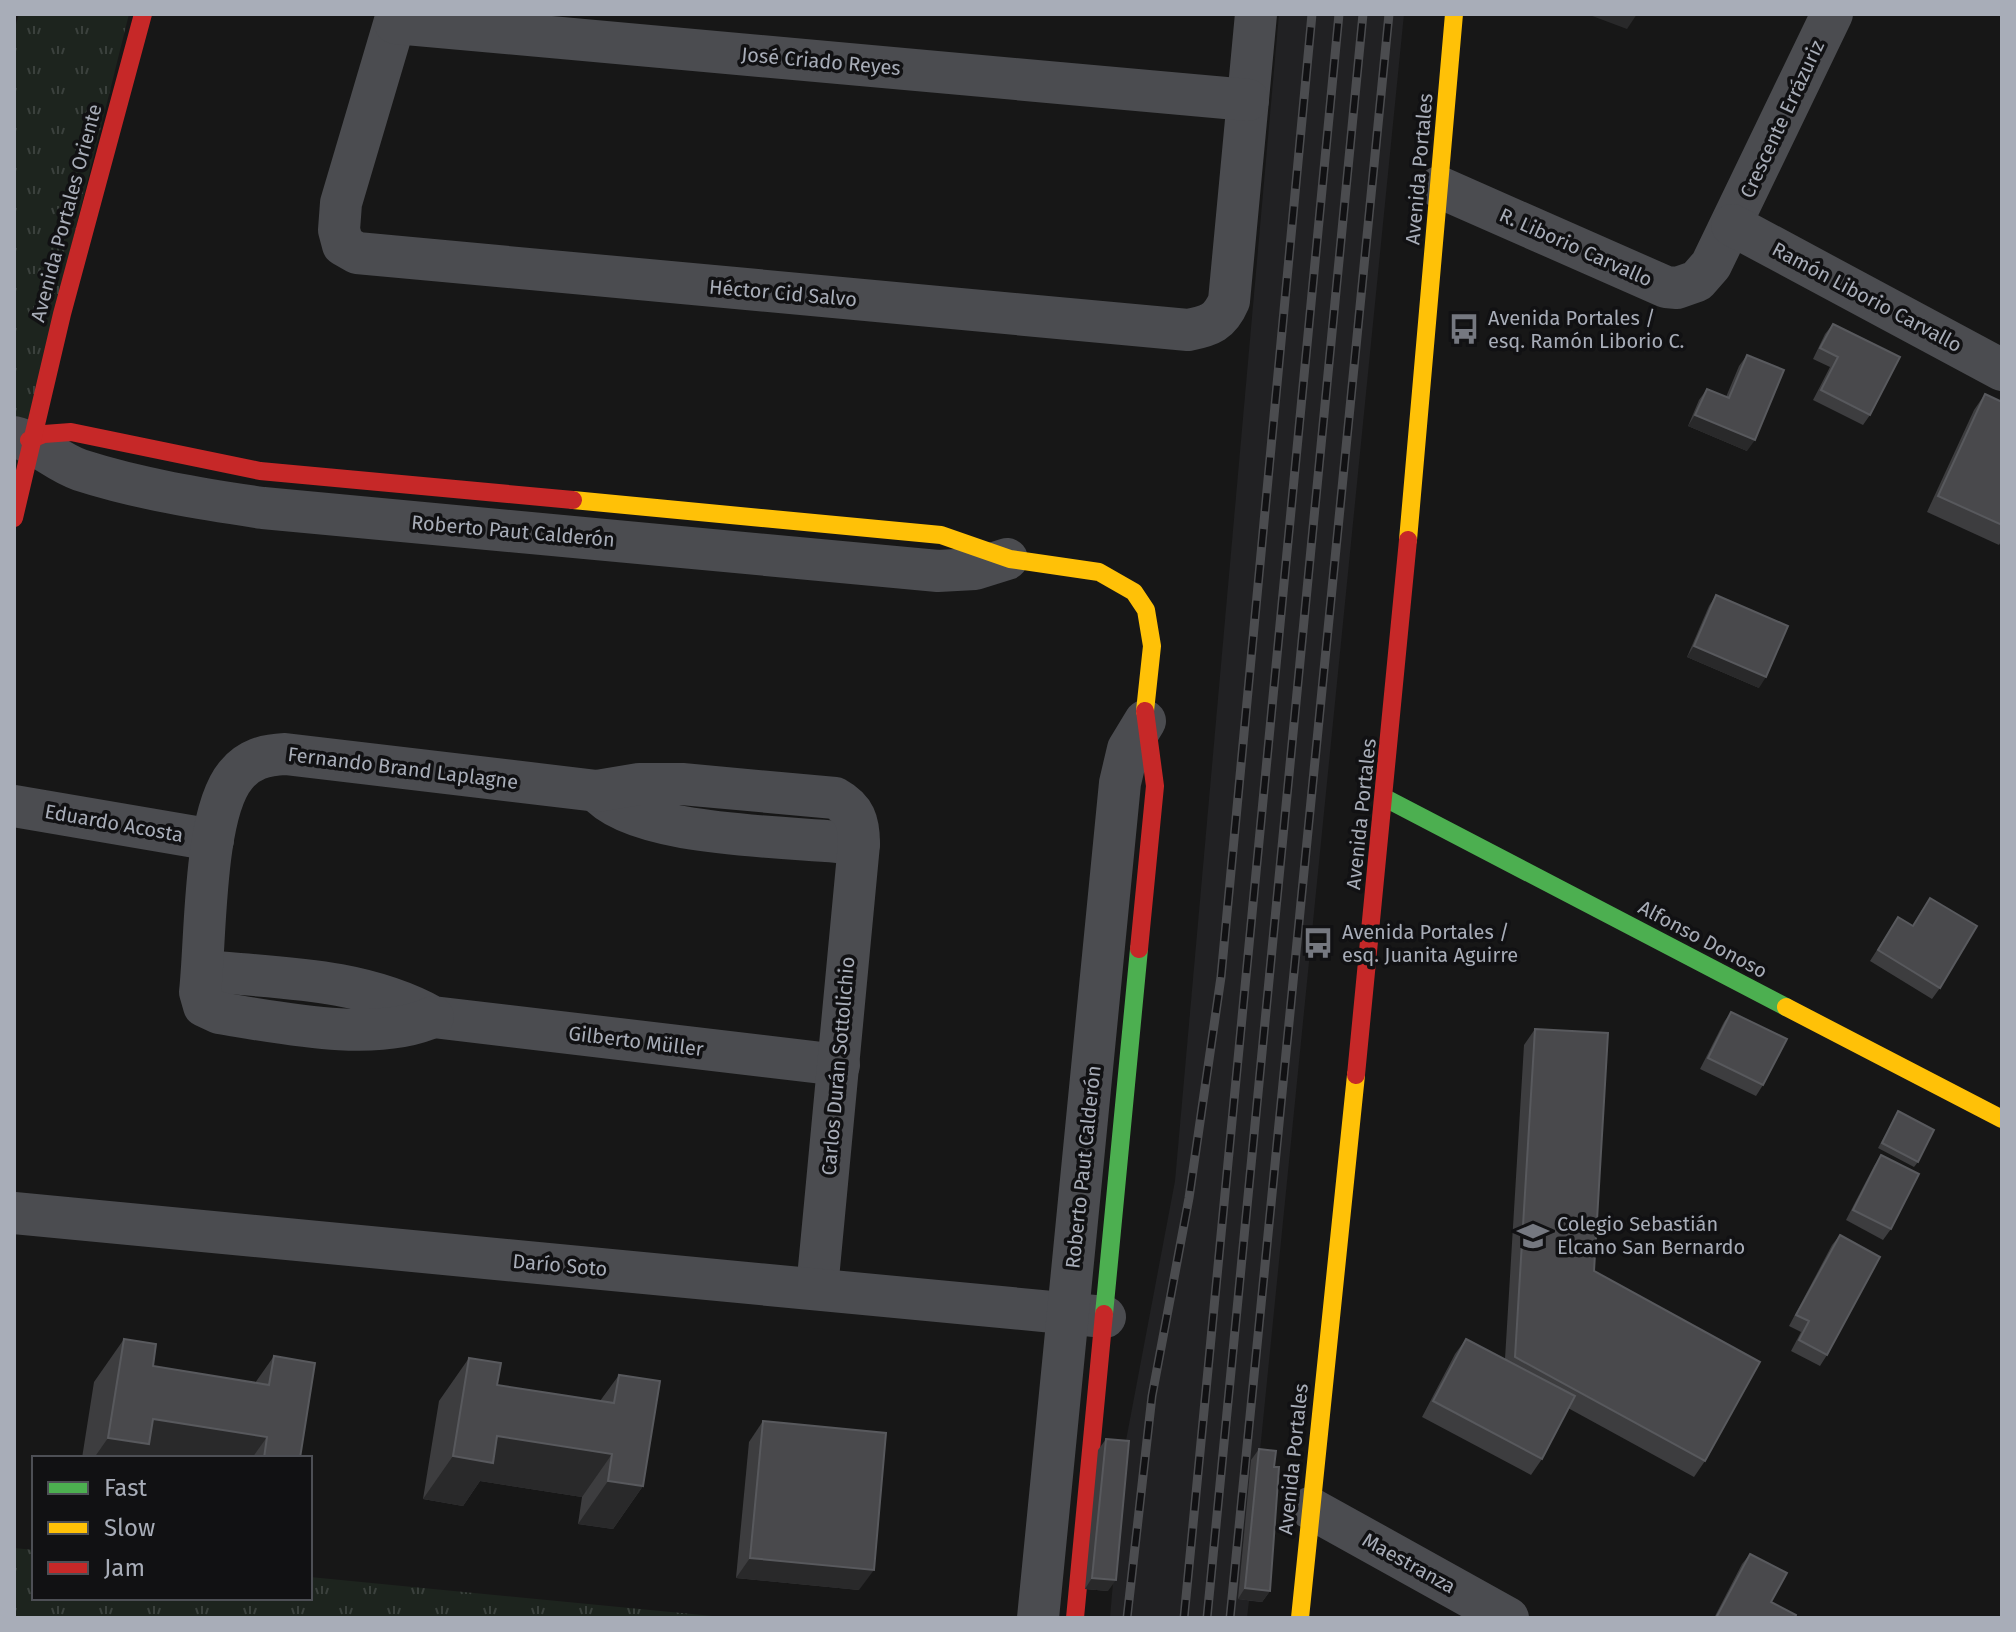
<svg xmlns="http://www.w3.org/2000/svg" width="2016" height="1632" font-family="'Fira Sans',sans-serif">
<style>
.built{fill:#212123}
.park{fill:url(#park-tufts)}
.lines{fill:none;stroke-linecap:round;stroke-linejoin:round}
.street{stroke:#4b4c50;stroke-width:42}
.fast{stroke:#4caf50;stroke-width:18}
.slow{stroke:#ffc107;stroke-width:18}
.jam{stroke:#c62828;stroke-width:18}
.rail-casing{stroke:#4b4c4f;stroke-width:9}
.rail{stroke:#111113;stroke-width:6;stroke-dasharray:18;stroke-linecap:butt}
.wall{fill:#3d3d3f}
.shaded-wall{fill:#29292a}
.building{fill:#49494c;stroke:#58595d;stroke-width:2}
.labels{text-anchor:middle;stroke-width:7;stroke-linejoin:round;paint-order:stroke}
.street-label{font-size:20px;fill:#a8adb8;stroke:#111113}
.poi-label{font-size:20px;fill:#a8adb8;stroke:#111113;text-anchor:start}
</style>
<defs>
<pattern id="park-tufts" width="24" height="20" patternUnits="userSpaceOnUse" patternTransform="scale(2)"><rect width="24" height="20" fill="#1d241e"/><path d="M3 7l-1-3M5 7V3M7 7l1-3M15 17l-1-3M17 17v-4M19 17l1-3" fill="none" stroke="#3b413d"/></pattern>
</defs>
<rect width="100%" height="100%" fill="#171717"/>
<polygon class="built" points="1279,14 1404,14 1259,1461 1262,1602 1249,1601 1247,1618 1110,1618 1124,1451 1175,1181"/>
<g class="park">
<polygon points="19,14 129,14 14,477 14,31"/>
<polygon points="14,1548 34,1550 34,1598 310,1598 310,1577 733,1618 14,1618"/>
</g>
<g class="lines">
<g class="street">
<path d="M397,14L341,203L339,230L343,245L357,253L1188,330C1210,326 1220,322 1229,301L1256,14"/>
<polyline points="395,23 1248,100"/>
<polyline points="1439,187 1666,287 1677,288 1697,281 1711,265 1832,14"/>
<polyline points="1732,225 2002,370"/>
<path d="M14,437C38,442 56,462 80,470C139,489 202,499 263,508L938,571L975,569L1007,559"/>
<path d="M597,791C635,839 799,836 859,844"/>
<polyline points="14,806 213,840"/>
<path d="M203,971C281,978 363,978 433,1017L839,1065"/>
<path d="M433,1017C376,1043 281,1023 219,1013L204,1006L200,992C206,939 203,814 236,775C249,759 265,755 285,754L597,791L639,784H682L835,798C855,809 859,822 859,844L817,1289"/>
<polyline points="14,1213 1105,1317"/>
<polyline points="1310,1508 1508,1618"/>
<polyline points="1038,1618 1120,783 1128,749 1145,721"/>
</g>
<g class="fast">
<polyline points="1385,798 1786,1007"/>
<polyline points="1104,1314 1139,949"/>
</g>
<g class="slow">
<polyline points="573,500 941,535 1010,559 1099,572 1134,592 1146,610 1152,646 1145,711"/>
<polyline points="1408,540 1454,14"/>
<polyline points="1786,1007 2002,1119"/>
<polyline points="1300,1618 1356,1075"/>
</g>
<g class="jam">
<polyline points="29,440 44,434 71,432 260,471 573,500"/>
<polyline points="14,518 62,314 143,14"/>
<polyline points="1139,949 1155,786 1145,711"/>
<polyline points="1356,1075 1408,540"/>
<polyline points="1075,1618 1104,1314"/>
</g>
<defs>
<g id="rail">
<polyline points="1127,1618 1152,1396 1189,1198 1221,977 1312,14"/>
<polyline points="1184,1618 1339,14"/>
<polyline points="1207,1618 1363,14"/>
<polyline points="1230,1618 1389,14"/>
</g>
</defs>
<use href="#rail" class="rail-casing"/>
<use href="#rail" class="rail"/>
</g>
<g class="wall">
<polygon points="1833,324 1870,415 1863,425 1813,400 1830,367 1813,359 1825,334"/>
<polygon points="1747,355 1747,451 1688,426 1699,400 1707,389 1726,397 1739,366"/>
<polygon points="1985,394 2002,402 2002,540 1999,545 1927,512 1974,410"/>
<polygon points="1716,595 1759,688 1687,657 1709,606"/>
<polygon points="1930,898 1940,988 1932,999 1870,961 1898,917 1912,926"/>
<polygon points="1731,1012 1763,1085 1756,1096 1700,1069 1724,1022"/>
<polygon points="1535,1029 1594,1271 1705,1461 1694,1477 1568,1408 1542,1459 1531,1475 1422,1417 1455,1354 1466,1339 1505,1359 1524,1045"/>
<polygon points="1898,1111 1918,1162 1914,1167 1878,1148"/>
<polygon points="1881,1155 1891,1229 1883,1240 1846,1220 1874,1166"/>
<polygon points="1840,1235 1827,1355 1820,1366 1791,1351 1801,1332 1789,1326 1832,1245"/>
<polygon points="124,1339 153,1366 255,1383 274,1356 300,1458 82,1458 94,1382"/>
<polygon points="469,1358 497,1385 600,1401 619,1375 643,1486 613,1529 578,1524 582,1497 480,1481 463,1506 423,1499 439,1401"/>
<polygon points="763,1421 859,1590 736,1578 749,1442"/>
<polygon points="1106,1439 1108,1591 1085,1589 1098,1450"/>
<polygon points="1259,1449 1274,1467 1270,1591 1262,1602 1238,1599 1251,1460"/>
<polygon points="1750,1554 1771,1602 1795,1618 1714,1618 1742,1564"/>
</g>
<g class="shaded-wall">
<polygon points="1587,14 1637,14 1627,29"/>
<polygon points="1695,415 1755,440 1747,451 1688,426"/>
<polygon points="1694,646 1766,677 1759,688 1687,657"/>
<polygon points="153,1419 267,1437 252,1458 94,1458 108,1438"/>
<polygon points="497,1436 612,1454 582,1497 480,1481 463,1506 423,1499 453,1456"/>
<polygon points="608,1481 643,1486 613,1529 578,1524"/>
<polygon points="750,1558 874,1570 859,1590 736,1578"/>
<polygon points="1092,1578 1116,1580 1108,1591 1085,1589"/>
<polygon points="1245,1588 1270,1591 1262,1602 1238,1599"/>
</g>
<g class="building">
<polygon points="1833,324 1900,357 1870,415 1821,390 1838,357 1820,348"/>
<polygon points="1747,355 1784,370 1755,440 1695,415 1707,389 1729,398"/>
<polygon points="1985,394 2002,402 2002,525 1938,496"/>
<polygon points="1716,595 1788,626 1766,677 1694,646"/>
<polygon points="1930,898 1977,926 1940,988 1878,950 1898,917 1913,926"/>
<polygon points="1731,1012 1787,1039 1763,1085 1708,1058"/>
<polygon points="1535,1029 1608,1033 1594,1271 1760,1362 1705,1461 1515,1357"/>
<polygon points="1898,1111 1934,1130 1918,1162 1882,1143"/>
<polygon points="1881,1155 1919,1174 1891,1229 1853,1210"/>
<polygon points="1840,1235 1880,1257 1827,1355 1799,1340 1809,1321 1796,1315"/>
<polygon points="124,1339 156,1344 153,1366 269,1385 274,1356 315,1363 300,1458 264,1458 267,1437 153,1419 149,1444 108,1438"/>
<polygon points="1466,1339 1575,1396 1542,1459 1433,1401"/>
<polygon points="469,1358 501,1363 497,1385 614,1403 619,1375 660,1381 643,1486 608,1481 612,1454 497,1436 493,1463 453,1456"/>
<polygon points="763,1421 886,1433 874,1570 750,1558"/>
<polygon points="1106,1439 1129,1441 1116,1580 1092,1578"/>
<polygon points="1259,1449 1276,1451 1274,1467 1279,1467 1270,1591 1245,1588"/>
<polygon points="1750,1554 1787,1573 1771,1602 1796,1615 1795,1618 1716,1618"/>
</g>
<defs>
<symbol id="bus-bare" viewBox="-9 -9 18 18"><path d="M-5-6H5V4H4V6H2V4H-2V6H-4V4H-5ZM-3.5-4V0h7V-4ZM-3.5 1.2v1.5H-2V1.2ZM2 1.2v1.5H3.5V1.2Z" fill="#757880" stroke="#111113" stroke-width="2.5" paint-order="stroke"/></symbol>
<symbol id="school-bare" viewBox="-9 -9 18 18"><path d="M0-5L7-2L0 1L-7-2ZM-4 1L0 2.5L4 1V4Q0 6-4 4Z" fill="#757880" stroke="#111113" stroke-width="2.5" paint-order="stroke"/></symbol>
</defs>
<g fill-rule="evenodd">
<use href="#bus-bare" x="1442" y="307" width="44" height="44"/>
<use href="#bus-bare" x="1296" y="921" width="44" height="44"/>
<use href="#school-bare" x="1511" y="1214" width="44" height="44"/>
</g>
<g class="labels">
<g class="street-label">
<text transform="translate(821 61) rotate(5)" y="7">José Criado Reyes</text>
<text transform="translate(1782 119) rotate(-65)" y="7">Crescente Errázuriz</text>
<text transform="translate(1419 169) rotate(-85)" y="7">Avenida Portales</text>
<text transform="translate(66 213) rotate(-75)" y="7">Avenida Portales Oriente</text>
<text transform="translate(1576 247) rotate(24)" y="7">R. Liborio Carvallo</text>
<text transform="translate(783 293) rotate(5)" y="7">Héctor Cid Salvo</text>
<text transform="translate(1867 297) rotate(28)" y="7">Ramón Liborio Carvallo</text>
<text transform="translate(513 531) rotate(5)" y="7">Roberto Paut Calderón</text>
<text transform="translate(403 768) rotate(7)" y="7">Fernando Brand Laplagne</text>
<text transform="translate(1361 814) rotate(-84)" y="7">Avenida Portales</text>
<text transform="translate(114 823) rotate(10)" y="7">Eduardo Acosta</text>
<text transform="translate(1703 939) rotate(28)" y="7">Alfonso Donoso</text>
<text transform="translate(636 1041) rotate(7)" y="7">Gilberto Müller</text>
<text transform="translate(838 1066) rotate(-85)" y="7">Carlos Durán Sottolichio</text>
<text transform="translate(1083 1167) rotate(-84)" y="7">Roberto Paut Calderón</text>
<text transform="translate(560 1265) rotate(5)" y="7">Darío Soto</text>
<text transform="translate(1293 1459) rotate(-84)" y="7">Avenida Portales</text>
<text transform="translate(1409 1563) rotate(29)" y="7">Maestranza</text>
</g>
<g class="poi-label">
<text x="1488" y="325">Avenida Portales /<tspan x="1488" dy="23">esq. Ramón Liborio C.</tspan></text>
<text x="1342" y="939">Avenida Portales /<tspan x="1342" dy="23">esq. Juanita Aguirre</tspan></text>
<text x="1557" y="1231">Colegio Sebastián<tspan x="1557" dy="23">Elcano San Bernardo</tspan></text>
</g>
</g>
<rect width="2016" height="1632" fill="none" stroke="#a8adb8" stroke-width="32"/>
<rect x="32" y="1456" width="280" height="144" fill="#111113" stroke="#4d4f55" stroke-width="2"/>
<rect x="48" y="1482" width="40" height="12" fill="#4caf50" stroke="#4d4f55" stroke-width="2"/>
<text x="104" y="1496" font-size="24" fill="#a8adb8">Fast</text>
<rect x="48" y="1522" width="40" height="12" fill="#ffc107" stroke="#4d4f55" stroke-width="2"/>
<text x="104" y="1536" font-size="24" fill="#a8adb8">Slow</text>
<rect x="48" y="1562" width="40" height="12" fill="#c62828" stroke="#4d4f55" stroke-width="2"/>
<text x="104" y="1576" font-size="24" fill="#a8adb8">Jam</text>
</svg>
